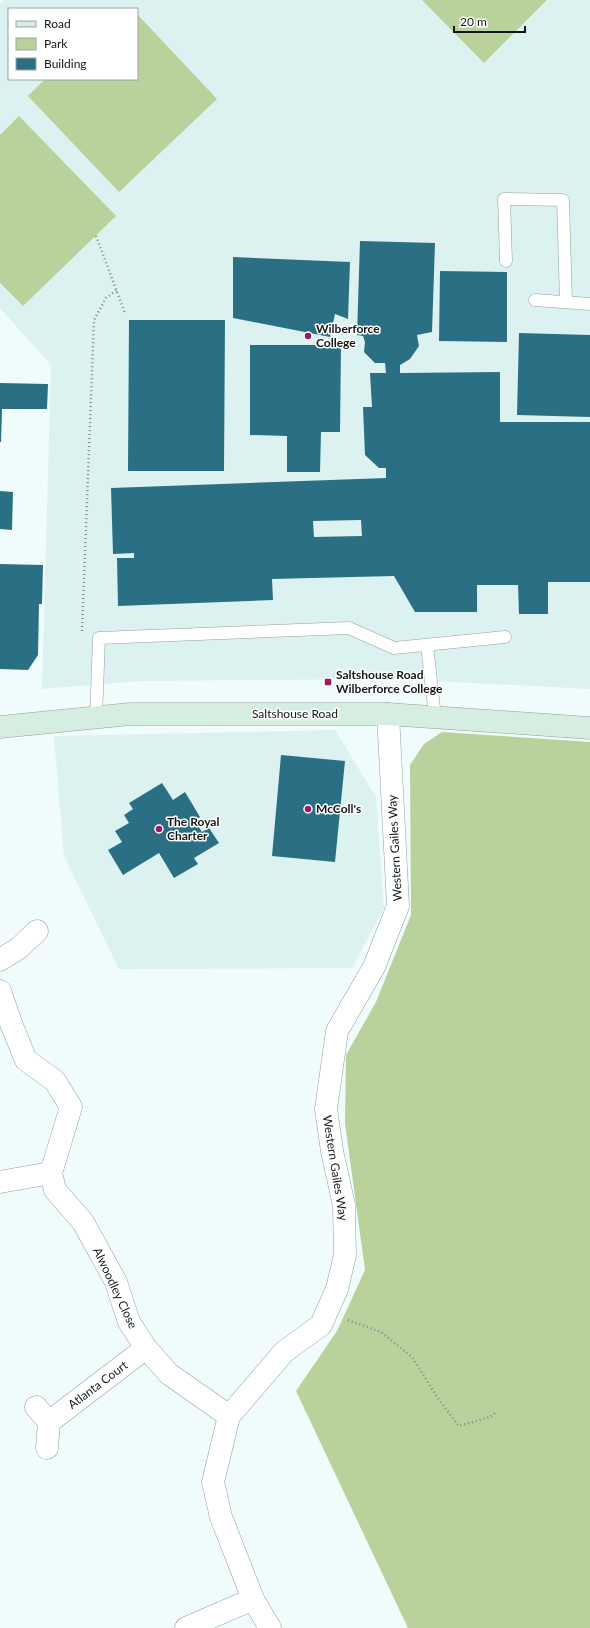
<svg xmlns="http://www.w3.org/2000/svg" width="590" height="1628" font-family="Lato,sans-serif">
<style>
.built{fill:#dcf2f0;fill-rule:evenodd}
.green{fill:#b9d19a}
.building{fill:#2b6f85;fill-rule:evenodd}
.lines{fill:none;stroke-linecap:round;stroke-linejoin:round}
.lane-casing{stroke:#939f9e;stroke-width:13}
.street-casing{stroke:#939f9e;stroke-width:23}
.secondary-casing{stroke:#939f9e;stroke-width:23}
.path{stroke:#818a89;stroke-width:2.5;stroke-dasharray:1 3;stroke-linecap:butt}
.lane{stroke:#fff;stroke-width:12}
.street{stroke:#fff;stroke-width:22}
.secondary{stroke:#d6ede1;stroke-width:22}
.poi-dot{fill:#9e1766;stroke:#fff;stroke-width:1.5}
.labels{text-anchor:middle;stroke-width:3;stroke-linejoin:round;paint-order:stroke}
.poi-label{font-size:12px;font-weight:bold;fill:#121716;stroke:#fff;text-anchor:start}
.street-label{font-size:12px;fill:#121716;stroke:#fff}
</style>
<rect width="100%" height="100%" fill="#f0fcfb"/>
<g class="built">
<path d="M4,0H590V689L394,679L140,681L42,689L51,365L0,308V4ZM9,9H137V79H9Z"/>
<polygon points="335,730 376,797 384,908 352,968 119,969 64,856 54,736"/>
</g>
<g class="green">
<polygon points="422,0 547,0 484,63"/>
<polygon points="137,14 217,99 119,192 28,96 45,79 137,79"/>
<polygon points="19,116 116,216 23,306 0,283 0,135"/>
<polygon points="442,732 590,742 590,1628 408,1628 296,1391 337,1331 365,1270 345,1123 346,1055 376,1002 411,915 410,765 424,744"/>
</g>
<g class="building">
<path d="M360,241L435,243L432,332L417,335L419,346L410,359L400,365V373L500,372V422H590V582H548V614H519L518,585H477V612H415L394,576L272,579L273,600L118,606L117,558H134V553L113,554L111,488L386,478V468H379L365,455L363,407H372L370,373H386L385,363H375L364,352L365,342L363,336L357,335ZM361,520L362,536L314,537L313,521Z"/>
<polygon points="233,257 350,262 348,319 335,314 330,337 233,318"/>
<polygon points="440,271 507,272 507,342 439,341"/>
<polygon points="129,320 225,320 224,471 128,471"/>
<polygon points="519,333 590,335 590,417 517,415"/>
<polygon points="250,345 341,345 340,432 321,432 320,472 287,472 287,436 250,435"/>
<polygon points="0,383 48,384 47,409 2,409 1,442 0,442"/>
<polygon points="0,491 13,492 12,530 0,529"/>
<polygon points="0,564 43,565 42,604 39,604 38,655 28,670 0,669"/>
<polygon points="281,755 345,761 335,862 272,856"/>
<polygon points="162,783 173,800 185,792 200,817 195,821 202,832 209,828 219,843 194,858 198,864 174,878 159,853 123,875 108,850 122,842 115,831 129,823 124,815 133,809 129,803"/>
</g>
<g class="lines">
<defs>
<g id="lane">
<polyline points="506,261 504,199 563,200 566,302"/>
<polyline points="535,300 590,304"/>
<polyline points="427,645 435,717"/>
<polyline points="96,718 99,638 349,628 394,648 505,637"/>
</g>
<g id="street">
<polyline points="0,960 19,948 37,931"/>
<polyline points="0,991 12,1026 26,1060 55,1081 71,1107 51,1173 55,1190 83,1222 116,1282 129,1322 146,1348 169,1374 229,1416"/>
<polyline points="0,1182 51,1173"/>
<polyline points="36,1407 49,1422 47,1448"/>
<polyline points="49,1422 146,1348"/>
<polyline points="186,1628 253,1599"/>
<polyline points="270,1628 253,1599 221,1517 213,1482 229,1416 284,1352 321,1325 337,1289 345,1255 344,1205 332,1151 326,1109 337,1031 374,967 398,906 388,714"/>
</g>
<polyline id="secondary" points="0,727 130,714 388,714 590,728"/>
</defs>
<use href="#lane" class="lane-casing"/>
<use href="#street" class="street-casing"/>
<use href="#secondary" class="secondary-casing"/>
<g class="path">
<polyline points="96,236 125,313"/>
<polyline points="82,631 94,320 106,298 117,290"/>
<polyline points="348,1320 381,1332 412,1357 439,1400 459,1426 490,1417 495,1413"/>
</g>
<use href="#lane" class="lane"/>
<use href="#street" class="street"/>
<use href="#secondary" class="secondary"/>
</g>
<g class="poi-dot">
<circle cx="308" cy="336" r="4"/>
<rect x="324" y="678" width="8" height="8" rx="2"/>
<circle cx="308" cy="809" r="4"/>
<circle cx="159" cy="829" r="4"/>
</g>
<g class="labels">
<g class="poi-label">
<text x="316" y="333">Wilberforce<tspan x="316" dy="14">College</tspan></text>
<text x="336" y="679">Saltshouse Road<tspan x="336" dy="14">Wilberforce College</tspan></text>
<text x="316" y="813">McColl's</text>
<text x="167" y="826">The Royal<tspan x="167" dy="14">Charter</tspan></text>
</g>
<g class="street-label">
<text x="295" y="718">Saltshouse Road</text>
<text transform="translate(395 848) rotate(-93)" y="4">Western Gailes Way</text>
<text transform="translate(335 1168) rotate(81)" y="4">Western Gailes Way</text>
<text transform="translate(115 1288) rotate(65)" y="4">Alwoodley Close</text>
<text transform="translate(98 1385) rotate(-37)" y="4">Atlanta Court</text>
</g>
</g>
<rect x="8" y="8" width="130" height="72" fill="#ffffff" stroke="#a0a2a2"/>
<rect x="16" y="21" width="20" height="6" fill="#d6ede1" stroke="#a0a2a2"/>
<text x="44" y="28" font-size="12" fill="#121716">Road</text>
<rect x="16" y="38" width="20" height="12" fill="#b9d19a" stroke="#a0a2a2"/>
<text x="44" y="48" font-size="12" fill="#121716">Park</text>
<rect x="16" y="58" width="20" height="12" fill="#2b6f85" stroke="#a0a2a2"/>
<text x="44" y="68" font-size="12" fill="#121716">Building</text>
<path d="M454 26v6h71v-6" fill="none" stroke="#121716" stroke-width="2"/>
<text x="460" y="26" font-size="12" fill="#121716" stroke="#ffffff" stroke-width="3" paint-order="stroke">20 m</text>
</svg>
